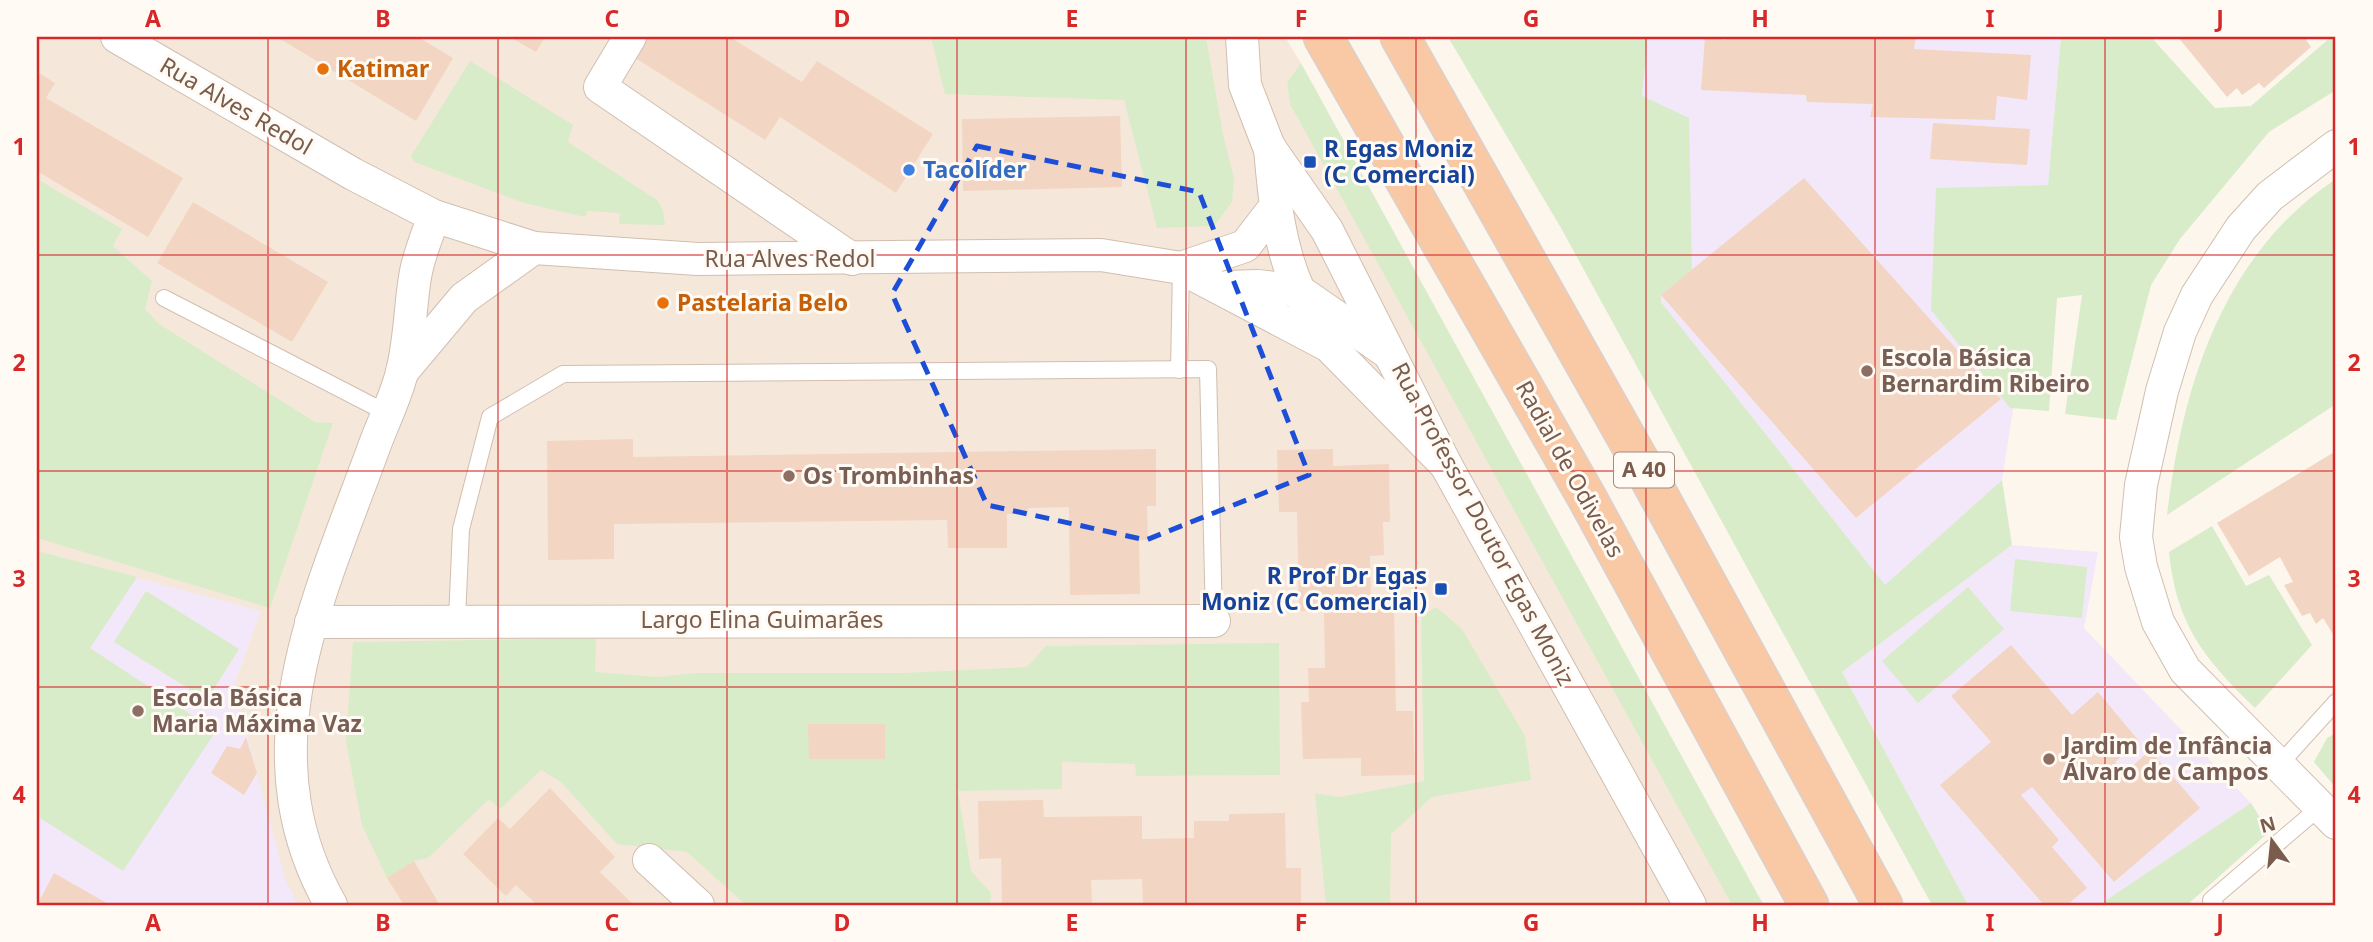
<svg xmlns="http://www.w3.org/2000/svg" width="2373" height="942" font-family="'Noto Sans',sans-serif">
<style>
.residential{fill:#f5e8da}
.education{fill:#f3e8fa}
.green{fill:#d8ecc9}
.building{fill:#f3d5c3}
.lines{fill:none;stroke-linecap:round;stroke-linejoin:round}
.service-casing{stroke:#d1beb0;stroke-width:18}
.minor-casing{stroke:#d1beb0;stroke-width:34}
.trunk-casing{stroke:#dad1cd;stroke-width:41}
.service{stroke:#fff;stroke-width:16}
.minor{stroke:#fff;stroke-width:32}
.trunk{stroke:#f9c8a4;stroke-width:38}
.marked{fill:none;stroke:#1d4ed8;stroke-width:5;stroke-dasharray:14 9;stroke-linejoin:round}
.grid{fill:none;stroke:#d62828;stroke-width:2;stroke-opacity:0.55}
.food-dot{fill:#e8710a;stroke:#fffaf3;stroke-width:2.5}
.transit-dot{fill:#1a4fb4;stroke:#fffaf3;stroke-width:2.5}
.shop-dot{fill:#3f7fe0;stroke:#fffaf3;stroke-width:2.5}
.education-dot{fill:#8d6e63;stroke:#fffaf3;stroke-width:2.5}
.labels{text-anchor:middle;stroke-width:6;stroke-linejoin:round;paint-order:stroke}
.shield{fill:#fffaf3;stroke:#a28b7f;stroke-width:2}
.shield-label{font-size:21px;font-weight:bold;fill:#7a5c4d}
.food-label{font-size:23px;font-weight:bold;fill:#c56008;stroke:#fffaf3;text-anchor:start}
.street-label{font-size:23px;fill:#7a5c4d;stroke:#fffaf3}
.transit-label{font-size:23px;font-weight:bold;fill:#164399;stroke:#fffaf3;text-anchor:start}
.shop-label{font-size:23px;font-weight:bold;fill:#366cbe;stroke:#fffaf3;text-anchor:start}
.education-label{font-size:23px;font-weight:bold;fill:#785e54;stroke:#fffaf3;text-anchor:start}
.neatline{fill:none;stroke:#d62828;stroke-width:2.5}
.grid-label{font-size:23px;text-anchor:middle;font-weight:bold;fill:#d62828}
</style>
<rect width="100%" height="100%" fill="#fdf6ec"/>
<polygon class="residential" points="37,37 1285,37 1301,63 1287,82 1291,104 1735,905 37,905"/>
<g class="education">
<polygon points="1648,37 2061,37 2048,185 2002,480 1885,586 1661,302 1642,96"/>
<polygon points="2012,545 2098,552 2084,628 2251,803 2099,905 1968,905 1842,672"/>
<polygon points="37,551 261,611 234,686 285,879 298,905 37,905"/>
</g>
<g class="green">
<polygon points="931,37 1206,37 1223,135 1234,178 1232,202 1214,226 1157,228 1124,100 945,94"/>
<polygon points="1448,37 1648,37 1642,96 1689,118 1692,270 1661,295 1661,302 1885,585 2002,480 2012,545 1842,672 1968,905 1932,905 1561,228"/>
<polygon points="2061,37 2151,37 2215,108 2251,106 2331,37 2336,37 2336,90 2269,132 2180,239 2151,285 2116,420 2065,414 2082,295 2057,298 2049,411 2010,408 1931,310 1936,188 2048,185"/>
<polygon points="470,61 573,125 568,142 657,200 663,210 665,225 619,224 620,213 587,211 585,217 524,203 414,162 411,156"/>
<polygon points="1301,63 1758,895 1764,905 1732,905 1290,104 1287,82"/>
<polygon points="37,179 122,229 113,246 152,281 145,309 159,324 315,422 333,423 270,608 37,538"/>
<path d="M2336,179V404L2167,515C2182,386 2223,254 2336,179Z"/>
<path d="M2212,526L2246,586L2269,575L2312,645L2255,708C2204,659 2176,624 2169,552Z"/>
<polygon points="37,551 137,577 90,648 216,731 123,871 37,816"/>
<polygon points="2015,559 2087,567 2082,618 2010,611"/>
<polygon points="1968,587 2004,629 1918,703 1882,661"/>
<polygon points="146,591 239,649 207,700 114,642"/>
<polygon points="1436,607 1462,629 1525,736 1531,780 1432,797 1391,834 1390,905 1326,905 1315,793 1340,797 1424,781 1421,616"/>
<polygon points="596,638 595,672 658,677 695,673 904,673 1027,667 1046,646 1279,643 1280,775 1136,776 1135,764 1062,762 1062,789 958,791 971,871 991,893 990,905 746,905 687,852 617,844 561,782 541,770 500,809 489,799 428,858 414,861 387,878 362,825 346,741 353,642"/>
<polygon points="2336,733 2336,788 2314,762 2327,738"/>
<polygon points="2251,803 2269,832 2187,905 2099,905"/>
</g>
<g class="building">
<polygon points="277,37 418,37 453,58 416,121"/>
<polygon points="510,37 545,37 536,52"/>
<polygon points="640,37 730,37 802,82 817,61 933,134 896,193 780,117 765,140 629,54"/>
<polygon points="1705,37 1726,40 1726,37 1916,37 1914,49 2031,55 2027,100 1997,96 1995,120 1870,117 1873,104 1807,102 1806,95 1701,90"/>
<polygon points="2178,37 2310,37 2306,40 2311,47 2264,88 2259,83 2242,95 2237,88 2227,97"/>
<polygon points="37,72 55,83 46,98 183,178 148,237 37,171"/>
<polygon points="1120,116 1122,187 963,191 962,119"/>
<polygon points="1933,123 2030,129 2027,165 1930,159"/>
<polygon points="1804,178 2001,399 1856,518 1661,295"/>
<polygon points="193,202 328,282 292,342 157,263"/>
<polygon points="633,439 633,457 1156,449 1156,506 1147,506 1148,540 1139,540 1140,594 1070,595 1069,507 1028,508 1028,513 1007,514 1007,548 948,548 947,520 614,524 614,559 548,560 547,441"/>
<polygon points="1333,449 1333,466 1389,464 1390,522 1383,522 1384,555 1370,556 1371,609 1394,609 1396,711 1413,711 1415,775 1361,776 1361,758 1303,759 1301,702 1309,702 1308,668 1325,668 1324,611 1299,611 1297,512 1279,512 1277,450"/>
<polygon points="2336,451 2336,639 2323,618 2316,624 2310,613 2302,616 2284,585 2293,582 2280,557 2249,576 2217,523"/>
<polygon points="2011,645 2072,715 2098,692 2139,741 2115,762 2125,773 2150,750 2200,808 2114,882 2032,787 2021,795 2059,840 2052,847 2087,888 2067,905 2044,905 1940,785 1991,742 1951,696"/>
<polygon points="808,724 885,724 885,759 809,759"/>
<polygon points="246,737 257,773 244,795 211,773 227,746 240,749"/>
<polygon points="550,788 615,857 600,872 634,905 537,905 516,885 506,896 463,854 498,818 510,829"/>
<polygon points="1043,800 1044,817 1142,816 1142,839 1194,838 1194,821 1229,821 1229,814 1285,813 1286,868 1301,868 1301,905 1143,904 1142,879 1091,880 1092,905 1002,905 1001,858 979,859 978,801"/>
<polygon points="414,861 439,904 437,905 404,905 387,878"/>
<polygon points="54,873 110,905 37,905"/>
</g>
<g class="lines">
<defs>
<g id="service">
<polyline points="164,298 387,413"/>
<polyline points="1179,370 1181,268"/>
<polyline points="457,619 461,529 490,417 563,374 1208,369 1214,621"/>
<polyline points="2278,766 2336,702"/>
<polyline points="2215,905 2211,900 2320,807"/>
</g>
<g id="minor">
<polyline points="117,37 353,174 434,216 534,248 698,259 1101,255 1181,268 1329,346 1446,465"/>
<polyline points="630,37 600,87 852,259"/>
<polyline points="1242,37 1245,85 1269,147 1327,230 1446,465 1690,905"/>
<polyline points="2336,146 2270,196 2241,228 2197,295 2180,332 2162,391 2141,485 2136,537 2141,567 2158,622 2185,670 2336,823"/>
<path d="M1270,148C1274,197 1279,248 1300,293C1308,311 1319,329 1329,346"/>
<polyline points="1181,268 1245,246 1275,207"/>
<polyline points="1227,287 1258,286 1299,291 1387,352"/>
<polyline points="402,372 464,298 534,248"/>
<polyline points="311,622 1214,621"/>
<polyline points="649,860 698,905"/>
<path d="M331,905C243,750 319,598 374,447C383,422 396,397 402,372C410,341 410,308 415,277C418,257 427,236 434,216"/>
</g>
<g id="trunk">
<polyline points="1323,37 1586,496 1809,905"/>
<polyline points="1400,37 1647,474 1883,905"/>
</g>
</defs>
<use href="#service" class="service-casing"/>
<use href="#minor" class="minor-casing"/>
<use href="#trunk" class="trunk-casing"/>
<use href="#service" class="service"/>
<use href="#minor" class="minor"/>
<use href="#trunk" class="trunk"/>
</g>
<path class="marked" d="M977,146L1199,192L1309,475L1146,540L987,505L892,294Z"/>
<path class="grid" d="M268,37V905M498,37V905M727,37V905M957,37V905M1186,37V905M1416,37V905M1646,37V905M1875,37V905M2105,37V905M37,255H2336M37,471H2336M37,687H2336"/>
<g class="food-dot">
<circle cx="323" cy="69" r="7"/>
<circle cx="663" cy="303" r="7"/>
</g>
<g class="transit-dot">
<rect x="1303" y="155" width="14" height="14" rx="3.5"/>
<rect x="1434" y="582" width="14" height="14" rx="3.5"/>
</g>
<circle class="shop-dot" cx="909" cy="170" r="7"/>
<g class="education-dot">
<circle cx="1867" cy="371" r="7"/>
<circle cx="789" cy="476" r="7"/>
<circle cx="138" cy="711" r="7"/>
<circle cx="2049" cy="759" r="7"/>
</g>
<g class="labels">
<rect class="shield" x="1614" y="452.5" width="60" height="35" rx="5"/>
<g class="shield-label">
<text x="1644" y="477">A 40</text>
</g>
<g class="food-label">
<text x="337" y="77">Katimar</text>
<text x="677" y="311">Pastelaria Belo</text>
</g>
<g class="street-label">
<text transform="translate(236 106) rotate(30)" y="8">Rua Alves Redol</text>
<text x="790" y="267">Rua Alves Redol</text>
<text transform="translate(1570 469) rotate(61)" y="8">Radial de Odivelas</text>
<text transform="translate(1483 524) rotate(62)" y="8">Rua Professor Doutor Egas Moniz</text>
<text x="762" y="628">Largo Elina Guimarães</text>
</g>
<g class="transit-label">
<text x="1324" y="157">R Egas Moniz<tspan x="1324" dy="26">(C Comercial)</tspan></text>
<text x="1427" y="584" text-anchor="end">R Prof Dr Egas<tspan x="1427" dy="26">Moniz (C Comercial)</tspan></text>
</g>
<g class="shop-label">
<text x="923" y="178">Tacolíder</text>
</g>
<g class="education-label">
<text x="1881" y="366">Escola Básica<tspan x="1881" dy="26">Bernardim Ribeiro</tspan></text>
<text x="803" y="484">Os Trombinhas</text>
<text x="152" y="706">Escola Básica<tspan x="152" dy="26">Maria Máxima Vaz</tspan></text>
<text x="2063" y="754">Jardim de Infância<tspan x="2063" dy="26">Álvaro de Campos</tspan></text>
</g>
</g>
<rect width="2373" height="942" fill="none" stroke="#fffaf3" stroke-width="77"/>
<g transform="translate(2272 841) rotate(345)" stroke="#fffaf3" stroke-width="5" paint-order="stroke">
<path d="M0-5L12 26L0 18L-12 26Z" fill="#7a5c4d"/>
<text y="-10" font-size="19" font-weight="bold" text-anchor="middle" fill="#7a5c4d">N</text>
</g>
<rect x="38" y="38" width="2296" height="866" class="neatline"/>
<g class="grid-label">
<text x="153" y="27">A</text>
<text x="383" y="27">B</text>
<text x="612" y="27">C</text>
<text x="842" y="27">D</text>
<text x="1072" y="27">E</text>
<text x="1301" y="27">F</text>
<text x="1531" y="27">G</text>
<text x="1760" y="27">H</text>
<text x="1990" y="27">I</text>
<text x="2220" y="27">J</text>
<text x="19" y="155">1</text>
<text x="2354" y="155">1</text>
<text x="19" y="371">2</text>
<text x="2354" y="371">2</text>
<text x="19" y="587">3</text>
<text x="2354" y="587">3</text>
<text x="19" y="803">4</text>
<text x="2354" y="803">4</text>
<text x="153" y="931">A</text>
<text x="383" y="931">B</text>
<text x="612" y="931">C</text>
<text x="842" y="931">D</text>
<text x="1072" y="931">E</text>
<text x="1301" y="931">F</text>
<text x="1531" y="931">G</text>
<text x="1760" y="931">H</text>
<text x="1990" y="931">I</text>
<text x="2220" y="931">J</text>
</g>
</svg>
